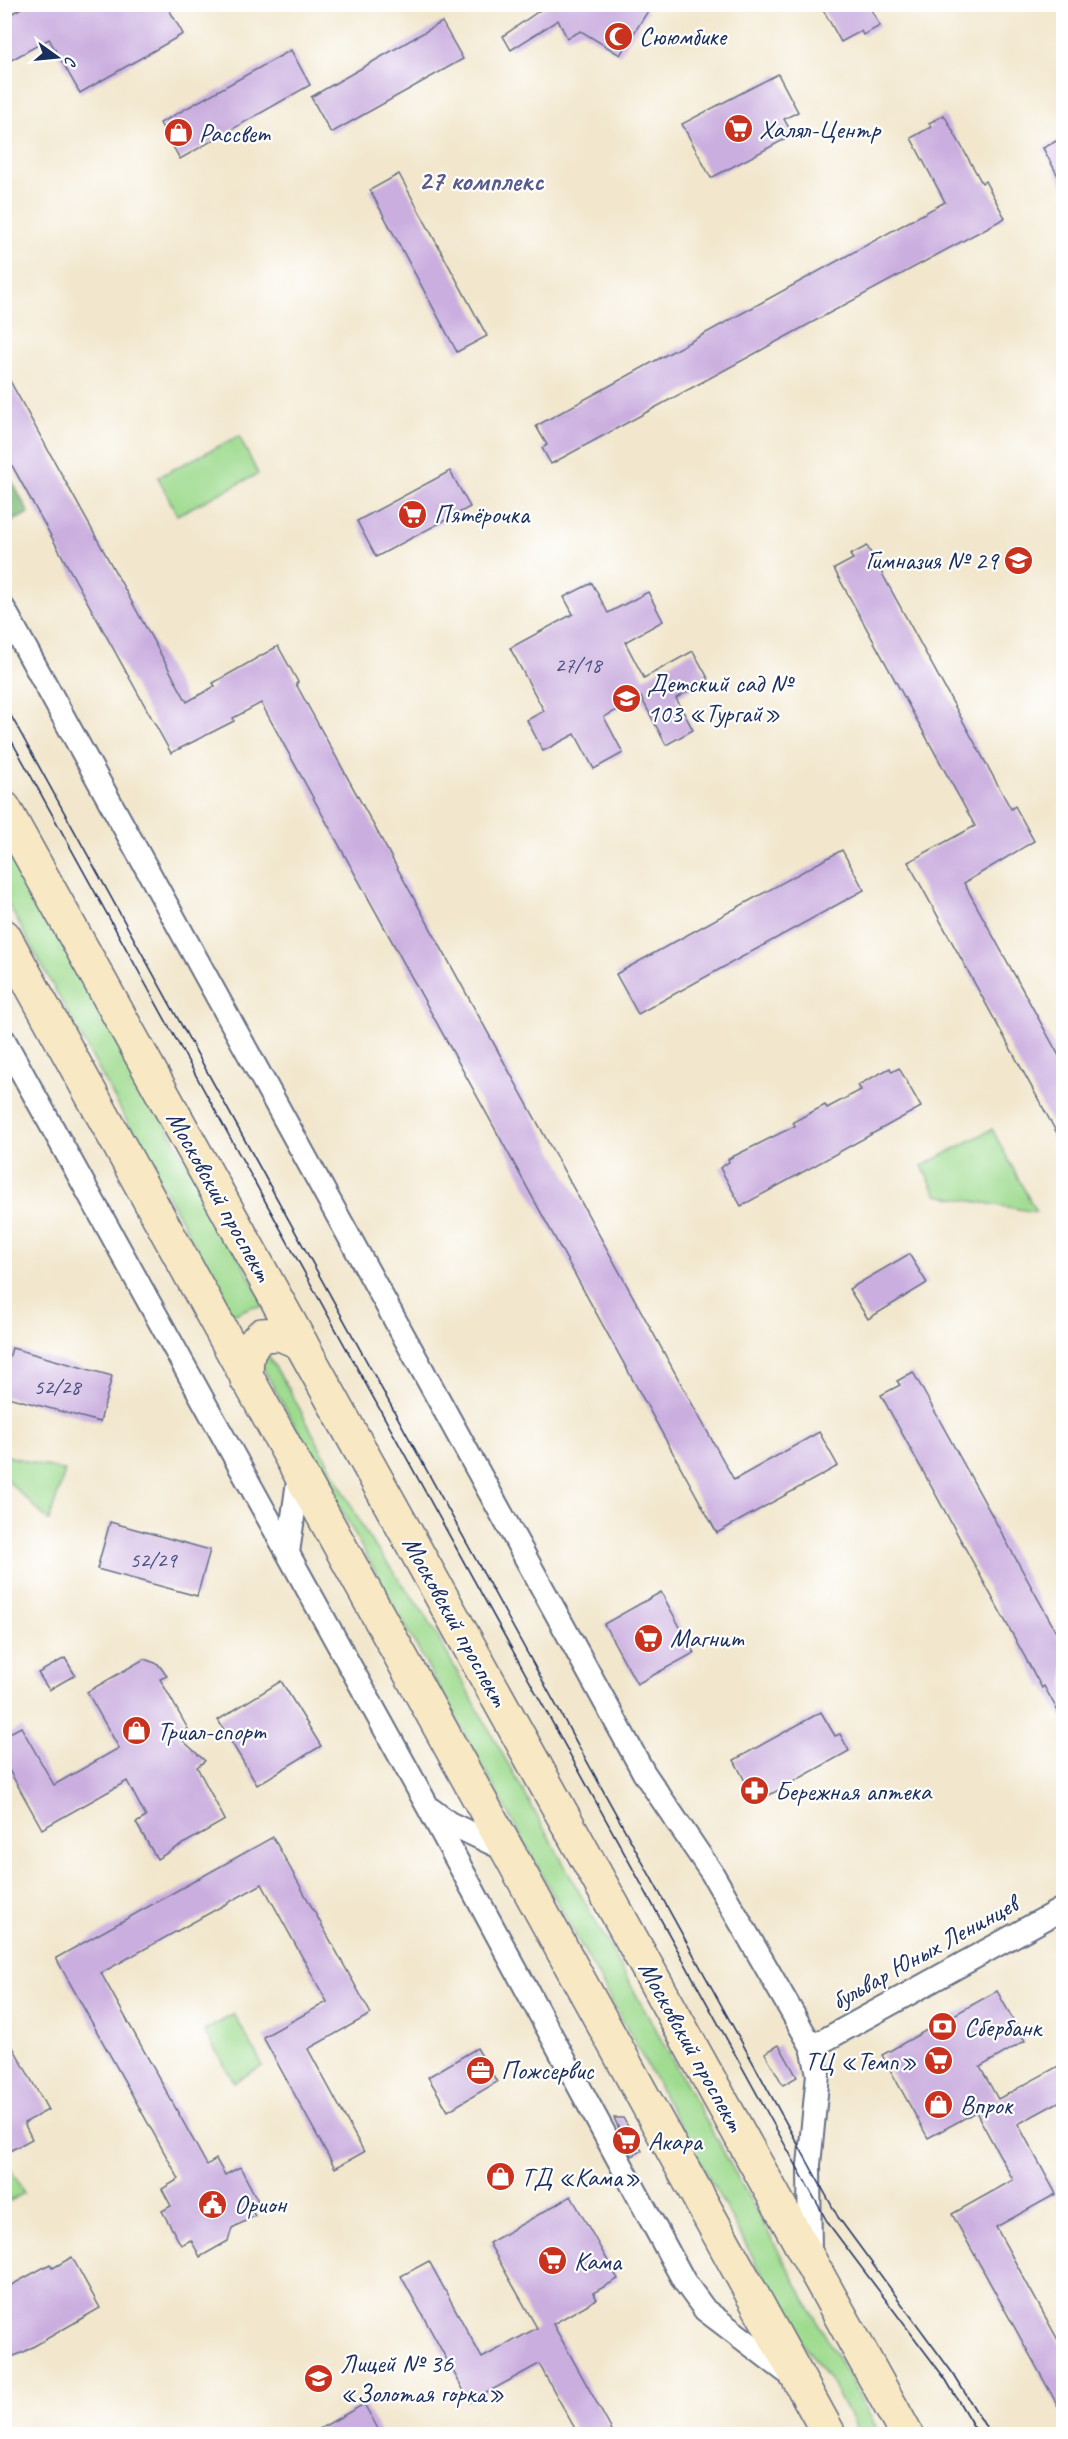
<svg xmlns="http://www.w3.org/2000/svg" width="1068" height="2439" font-family="Caveat,sans-serif">
<style>
.green{fill:#9fdb8f;stroke:#5d8576;stroke-width:1.5}
.forest{fill:#7fbb7a;stroke:#4d756c;stroke-width:1.5}
.building{fill:#caaedf}
.lines{fill:none;stroke-linecap:round;stroke-linejoin:round}
.minor-casing{stroke:#666f85;stroke-width:26}
.secondary-casing{stroke:#666f85;stroke-width:36}
.minor{stroke:#fff;stroke-width:22}
.secondary{stroke:#f8e8c3;stroke-width:33}
.tram{stroke:#1b2f5e;stroke-width:1.5}
.labels{text-anchor:middle;stroke-width:4.5;stroke-linejoin:round;paint-order:stroke}
.number-label{font-size:22px;fill:#474f7e}
.poi-label{font-size:26px;fill:#1b2f5e;stroke:#fff;text-anchor:start}
.street-label{font-size:26px;fill:#1b2f5e;stroke:#fff}
.quarter-label{font-size:28px;font-weight:bold;fill:#585b8b;stroke:#fff}
</style>
<rect width="100%" height="100%" fill="#fff"/>
<filter id="ink" filterUnits="userSpaceOnUse"><feTurbulence type="fractalNoise" baseFrequency=".0167" numOctaves="2"/><feDisplacementMap in="SourceGraphic" scale="12" xChannelSelector="R" yChannelSelector="G"/><feConvolveMatrix kernelMatrix="1 2 1 2 8 2 1 2 1" color-interpolation-filters="sRGB"/></filter>
<filter id="wash" filterUnits="userSpaceOnUse"><feTurbulence type="fractalNoise" baseFrequency=".008" numOctaves="4" result="noise"/><feDisplacementMap in="SourceGraphic" scale="24" xChannelSelector="R" yChannelSelector="G"/><feGaussianBlur stdDeviation="1.35" result="paint"/><feColorMatrix in="noise" values="0 0 0 0 0 0 0 0 0 0 0 0 0 0 0 0 0 1.4 0 .05"/><feComposite in="paint" operator="in"/></filter>
<g filter="url(#wash)">
<rect width="100%" height="100%" fill="#f2e7cd"/>
<g class="green">
<polygon points="239,436 258,474 177,515 158,477"/>
<polygon points="4,829 266,1307 251,1307 233,1315 5,898"/>
<polygon points="992,1129 1036,1212 937,1195 922,1166"/>
<polygon points="265,1351 290,1391 368,1537 426,1616 880,2434 860,2434 832,2384 789,2323 256,1355"/>
<polygon points="4,1455 65,1471 49,1521 5,1478"/>
<polygon points="234,2014 263,2066 234,2082 204,2031"/>
<polygon points="4,2157 24,2193 5,2204 4,2204"/>
</g>
<polygon class="forest" points="5,468 29,513 5,525 4,525"/>
<g id="blocks">
<g class="building">
<polygon points="28,4 166,4 183,34 80,93 49,39 4,64 4,18"/>
<polygon points="549,4 638,4 648,11 620,55 581,31 567,38 558,20 511,50 503,36"/>
<polygon points="820,4 868,4 880,26 863,35 861,31 841,42"/>
<polygon points="442,22 463,59 331,133 311,97"/>
<polygon points="291,50 310,85 180,159 160,123"/>
<polygon points="778,74 798,112 784,119 793,135 711,178 682,124"/>
<polygon points="944,115 982,183 985,181 1005,218 551,464 542,448 547,445 536,426 945,202 911,138 931,127 929,123"/>
<polygon points="1064,137 1064,187 1043,148"/>
<polygon points="399,174 487,336 457,352 370,190"/>
<polygon points="4,370 187,702 215,686 213,683 278,646 298,682 296,684 734,1480 819,1432 838,1466 717,1533 261,703 233,718 234,721 171,753 4,451"/>
<polygon points="450,471 470,507 376,557 357,521"/>
<polygon points="867,546 1011,809 1015,806 1034,841 964,883 1064,1065 1064,1146 908,862 975,826 834,569 853,559 850,555"/>
<polygon points="592,583 608,613 648,592 663,621 625,642 644,678 693,651 709,680 676,698 693,730 666,745 641,697 604,717 623,753 594,769 575,734 543,751 527,720 544,711 510,648 573,614 564,597"/>
<polygon points="842,850 864,890 638,1014 616,974"/>
<polygon points="890,1068 892,1072 899,1068 921,1107 741,1206 720,1168 729,1162 728,1159 795,1126 793,1122 825,1105 827,1108 861,1090 858,1085"/>
<polygon points="909,1254 927,1283 868,1319 849,1289"/>
<polygon points="12,1348 112,1376 100,1422 4,1396 4,1375"/>
<polygon points="913,1372 1064,1646 1064,1722 1044,1686 1042,1688 881,1395 900,1385 897,1381"/>
<polygon points="110,1522 210,1550 197,1596 97,1569"/>
<polygon points="661,1592 694,1653 637,1684 604,1624"/>
<polygon points="65,1658 75,1675 49,1690 38,1673"/>
<polygon points="144,1659 158,1664 167,1676 160,1679 188,1729 179,1737 205,1761 197,1767 225,1820 157,1859 136,1823 146,1817 127,1781 42,1829 4,1761 4,1736 21,1727 54,1785 119,1748 87,1692"/>
<polygon points="281,1681 321,1746 257,1785 218,1720"/>
<polygon points="821,1712 835,1736 840,1734 849,1751 753,1804 744,1787 747,1785 734,1760"/>
<polygon points="273,1837 371,2014 308,2049 364,2152 335,2168 263,2037 327,2002 262,1884 101,1973 207,2165 216,2159 225,2175 240,2167 259,2203 250,2208 255,2216 232,2228 228,2241 200,2257 191,2240 181,2245 162,2211 171,2206 162,2189 179,2179 56,1958"/>
<polygon points="997,1991 1025,2041 980,2067 998,2099 1064,2063 1064,2099 1018,2124 1056,2194 996,2227 1064,2351 1064,2417 952,2214 1013,2180 976,2112 928,2138 882,2055"/>
<polygon points="4,2031 48,2110 24,2123 32,2139 4,2154"/>
<polygon points="779,2045 797,2077 783,2085 765,2053"/>
<polygon points="477,2048 497,2082 448,2111 428,2077"/>
<polygon points="614,2118 623,2118 642,2151 632,2156"/>
<polygon points="571,2196 618,2279 593,2293 597,2299 553,2324 614,2434 578,2434 539,2364 470,2402 401,2276 429,2261 482,2358 537,2328 489,2243"/>
<polygon points="72,2257 100,2308 24,2352 4,2360 4,2289 50,2264 53,2268"/>
<polygon points="364,2404 381,2434 310,2434"/>
</g>
</g>
</g>
<g filter="url(#ink)">
<use href="#blocks" fill-opacity="0" stroke="#666f85" stroke-width="1.5"/>
<g class="lines">
<defs>
<g id="minor">
<polyline points="4,609 644,1773 712,1873 812,2047 818,2074 809,2165 810,2257"/>
<polyline points="4,1040 428,1807 684,2281 705,2310 793,2377"/>
<polyline points="288,1553 299,1474"/>
<polyline points="432,1810 449,1823 508,1851"/>
<polyline points="812,2047 1064,1908"/>
</g>
<g id="secondary">
<polyline points="4,808 906,2434"/>
<polyline points="4,936 829,2434"/>
<path d="M247,1380C245,1360 247,1348 262,1335L280,1334L301,1343"/>
</g>
</defs>
<use href="#minor" class="minor-casing"/>
<use href="#secondary" class="secondary-casing"/>
<use href="#minor" class="minor"/>
<use href="#secondary" class="secondary"/>
<g class="tram">
<polyline points="4,703 838,2217 954,2375 990,2434"/>
<polyline points="4,727 828,2223 946,2380 978,2434"/>
</g>
</g>
</g>
<defs>
<symbol id="mosque-disc" viewBox="-11 -11 22 22"><circle r="9.5" fill="#c8321e" stroke="#fff"/><path d="M3.5-4.9A6 6 0 1 0 3.5 4.9A5 5 0 1 1 3.5-4.9Z" fill="#fff"/></symbol>
<symbol id="supermarket-disc" viewBox="-11 -11 22 22"><circle r="9.5" fill="#c8321e" stroke="#fff"/><path d="M-6-5.5h2.5l.6 2H6L4.5 2H-2.5L-4.4-4H-6ZM-1.5 3.2a1.3 1.3 0 1 0 .1 0ZM3 3.2a1.3 1.3 0 1 0 .1 0Z" fill="#fff"/></symbol>
<symbol id="shop-disc" viewBox="-11 -11 22 22"><circle r="9.5" fill="#c8321e" stroke="#fff"/><path d="M-5-2.5h2.3a2.7 3.5 0 0 1 5.4 0H5L5.5 6h-11ZM-1.5-2.5h3a1.5 2.3 0 0 0-3 0Z" fill="#fff"/></symbol>
<symbol id="school-disc" viewBox="-11 -11 22 22"><circle r="9.5" fill="#c8321e" stroke="#fff"/><path d="M0-5L7-2L0 1L-7-2ZM-4 1L0 2.5L4 1V4Q0 6-4 4Z" fill="#fff"/></symbol>
<symbol id="pharmacy-disc" viewBox="-11 -11 22 22"><circle r="9.5" fill="#c8321e" stroke="#fff"/><path d="M-2-6h4v4h4v4h-4v4h-4v-4h-4v-4h4Z" fill="#fff"/></symbol>
<symbol id="bank-disc" viewBox="-11 -11 22 22"><circle r="9.5" fill="#c8321e" stroke="#fff"/><path d="M-6-4H6V4H-6ZM0-2.3a2.3 2.3 0 1 0 0 4.6a2.3 2.3 0 1 0 0-4.6Z" fill="#fff"/></symbol>
<symbol id="office-disc" viewBox="-11 -11 22 22"><circle r="9.5" fill="#c8321e" stroke="#fff"/><path d="M-6-3h4V-5.5h4V-3h4V5H-6ZM-1-4.5V-3h2v-1.5ZM-6 0V1H6V0Z" fill="#fff"/></symbol>
<symbol id="civic-disc" viewBox="-11 -11 22 22"><circle r="9.5" fill="#c8321e" stroke="#fff"/><path d="M-.6-6.5H3V-4.5H.6V-3L4-1V1h2V6H-6V1h2V-1L-.6-3ZM-1.2 2.5V6h2.4V2.5Z" fill="#fff"/></symbol>
</defs>
<g fill-rule="evenodd">
<use href="#mosque-disc" x="602" y="20" width="33" height="33"/>
<use href="#supermarket-disc" x="722" y="112" width="33" height="33"/>
<use href="#shop-disc" x="162" y="116" width="33" height="33"/>
<use href="#supermarket-disc" x="396" y="498" width="33" height="33"/>
<use href="#school-disc" x="1002" y="544" width="33" height="33"/>
<use href="#school-disc" x="610" y="682" width="33" height="33"/>
<use href="#supermarket-disc" x="632" y="1622" width="33" height="33"/>
<use href="#shop-disc" x="120" y="1714" width="33" height="33"/>
<use href="#pharmacy-disc" x="738" y="1774" width="33" height="33"/>
<use href="#bank-disc" x="926" y="2010" width="33" height="33"/>
<use href="#supermarket-disc" x="922" y="2044" width="33" height="33"/>
<use href="#office-disc" x="464" y="2054" width="33" height="33"/>
<use href="#shop-disc" x="922" y="2088" width="33" height="33"/>
<use href="#supermarket-disc" x="610" y="2124" width="33" height="33"/>
<use href="#shop-disc" x="484" y="2160" width="33" height="33"/>
<use href="#civic-disc" x="196" y="2188" width="33" height="33"/>
<use href="#supermarket-disc" x="536" y="2244" width="33" height="33"/>
<use href="#school-disc" x="302" y="2362" width="33" height="33"/>
</g>
<g class="labels">
<g class="number-label">
<text x="578" y="672">27/18</text>
<text x="57" y="1394">52/28</text>
<text x="153" y="1567">52/29</text>
</g>
<g class="poi-label">
<text x="639" y="45">Сююмбике</text>
<text x="759" y="138">Халял-Центр</text>
<text x="199" y="142">Рассвет</text>
<text x="434" y="523">Пятёрочка</text>
<text x="998" y="569" text-anchor="end">Гимназия № 29</text>
<text x="647" y="692">Детский сад №<tspan x="647" dy="30">103 «Тургай»</tspan></text>
<text x="670" y="1647">Магнит</text>
<text x="157" y="1740">Триал-спорт</text>
<text x="775" y="1800">Бережная аптека</text>
<text x="964" y="2036">Сбербанк</text>
<text x="917" y="2070" text-anchor="end">ТЦ «Темп»</text>
<text x="501" y="2079">Пожсервис</text>
<text x="960" y="2114">Впрок</text>
<text x="648" y="2150">Акара</text>
<text x="521" y="2186">ТД «Кама»</text>
<text x="234" y="2213">Орион</text>
<text x="574" y="2270">Кама</text>
<text x="340" y="2372">Лицей № 36<tspan x="340" dy="30">«Золотая горка»</tspan></text>
</g>
<g class="street-label">
<text transform="translate(220 1196) rotate(61)" y="9">Московский проспект</text>
<text transform="translate(456 1621) rotate(61)" y="9">Московский проспект</text>
<text transform="translate(924 1952) rotate(-29)" y="9">бульвар Юных Ленинцев</text>
<text transform="translate(692 2046) rotate(61)" y="9">Московский проспект</text>
</g>
<g class="quarter-label">
<text x="481" y="190">27 комплекс</text>
</g>
</g>
<rect width="1068" height="2439" fill="none" stroke="#fff" stroke-width="24"/>
<g transform="translate(57 57) rotate(105)" stroke="#ffffff" stroke-width="4.5" paint-order="stroke">
<path d="M0-4.5L10 22L0 15L-10 22Z" fill="#1b2f5e"/>
<text y="-9" font-size="16" font-weight="bold" text-anchor="middle" fill="#1b2f5e">С</text>
</g>
</svg>
